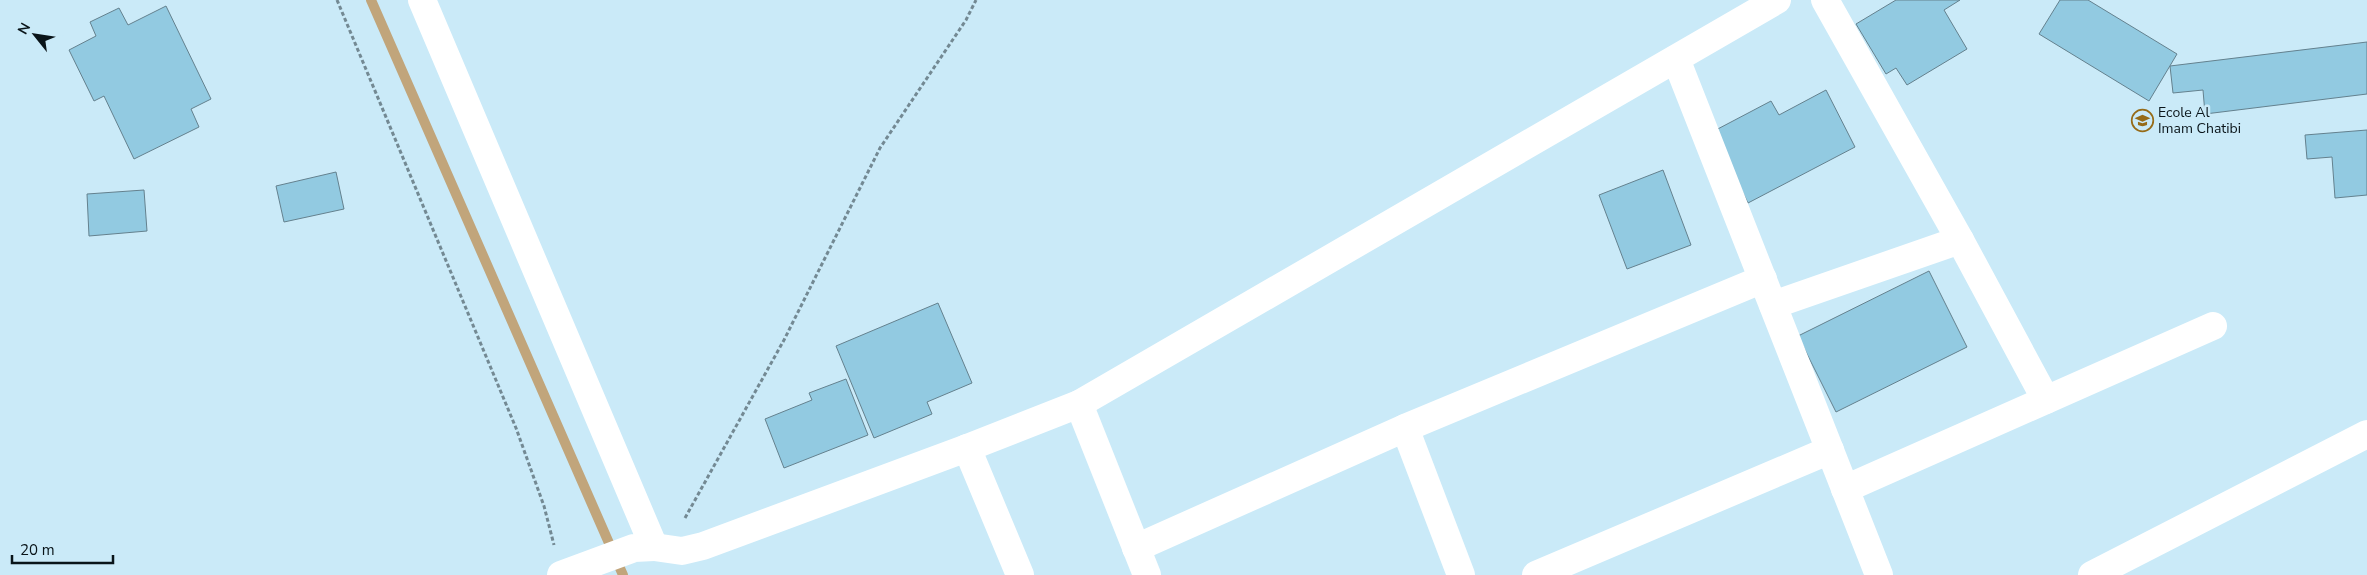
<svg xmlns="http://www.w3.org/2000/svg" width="2367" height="575" font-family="'Nunito Sans',sans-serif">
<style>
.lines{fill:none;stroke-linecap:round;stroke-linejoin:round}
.stream{stroke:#c1a57b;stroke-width:10}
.building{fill:#92cae1;stroke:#64818e}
.path{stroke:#738993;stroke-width:3;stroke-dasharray:4 2.5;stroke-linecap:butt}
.minor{stroke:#fff;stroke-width:28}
.labels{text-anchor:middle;stroke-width:5;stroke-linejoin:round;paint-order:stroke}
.poi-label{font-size:14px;fill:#091419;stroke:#caeaf8;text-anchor:start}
</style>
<rect width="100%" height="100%" fill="#caeaf8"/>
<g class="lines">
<polyline class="stream" points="371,0 623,575"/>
</g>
<g class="building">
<polygon points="1896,0 1960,0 1944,10 1967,49 1907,85 1896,68 1886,74 1856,24"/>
<polygon points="2060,0 2088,0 2177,54 2149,101 2039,34"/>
<polygon points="166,6 211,99 191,109 199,127 134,159 104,96 94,101 69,50 96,36 90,22 119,8 128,25"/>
<polygon points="2367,42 2367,94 2205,114 2203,90 2173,93 2170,66"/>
<polygon points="1826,90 1855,147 1748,203 1712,132 1771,101 1779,115"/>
<polygon points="2367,130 2367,195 2335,198 2332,157 2307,159 2305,135"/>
<polygon points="1663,170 1691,245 1627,269 1599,195"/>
<polygon points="336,172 344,209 284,222 276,186"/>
<polygon points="144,190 147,231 89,236 87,194"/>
<polygon points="1929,271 1967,347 1836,412 1798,336"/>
<polygon points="938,303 972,383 927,402 932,414 874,438 836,346"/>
<polygon points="846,379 868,435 784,468 765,419 812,400 809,393"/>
</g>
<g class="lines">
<g class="path">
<polyline points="337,0 516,428 544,506 554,545"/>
<polyline points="685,518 784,340 880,148 966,20 976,0"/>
</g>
<g class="minor">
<polyline points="422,0 654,547 634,548 561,575"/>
<polyline points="1825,0 1960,240 2046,400"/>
<polyline points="1676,59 1879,575"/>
<polyline points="1773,305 1960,240"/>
<polyline points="1079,404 1147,575"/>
<polyline points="1405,428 1461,575"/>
<polyline points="967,448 1020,575"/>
<polyline points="1845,489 2213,326"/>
<polyline points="654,547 682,551 703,546 967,448 1079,404 1777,0"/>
<polyline points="1136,548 1405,428 1763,279"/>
<polyline points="1536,575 1830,450"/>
<polyline points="2092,575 2367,434"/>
</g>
</g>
<defs>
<symbol id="school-ring" viewBox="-11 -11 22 22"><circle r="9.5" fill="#caeaf8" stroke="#966b18" stroke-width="1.5"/><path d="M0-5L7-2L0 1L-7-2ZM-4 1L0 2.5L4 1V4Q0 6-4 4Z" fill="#966b18"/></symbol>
</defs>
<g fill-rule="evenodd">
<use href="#school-ring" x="2130" y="108" width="25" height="25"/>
</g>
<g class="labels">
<g class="poi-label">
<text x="2158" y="117">Ecole Al<tspan x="2158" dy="16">Imam Chatibi</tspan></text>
</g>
</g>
<g transform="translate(35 35) rotate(300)" stroke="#caeaf8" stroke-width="4" paint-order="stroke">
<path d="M0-4L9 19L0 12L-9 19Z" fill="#091419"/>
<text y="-8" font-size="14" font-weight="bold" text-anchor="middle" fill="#091419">N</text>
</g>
<path d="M12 555v8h101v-8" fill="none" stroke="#091419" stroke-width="2.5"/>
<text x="20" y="555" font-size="15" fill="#091419" stroke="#caeaf8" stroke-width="4" paint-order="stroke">20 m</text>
</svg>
